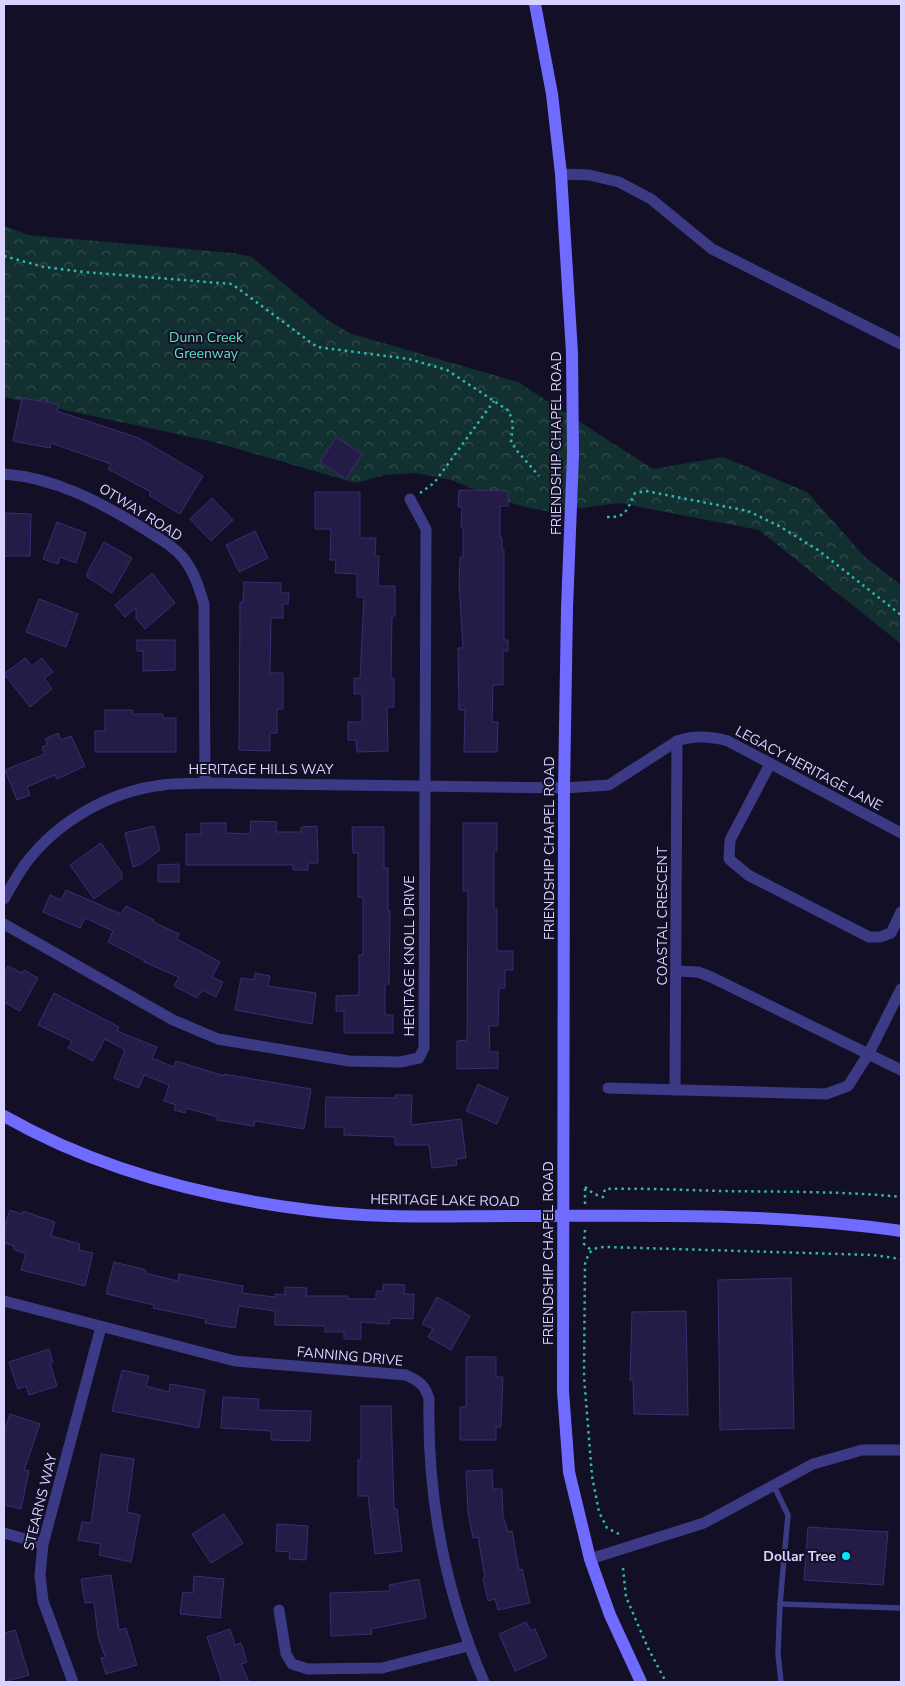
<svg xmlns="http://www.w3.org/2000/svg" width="905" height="1686" font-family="'Nunito Sans',sans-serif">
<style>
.park{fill:url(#park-crowns)}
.building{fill:#241b47;stroke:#3b2d73}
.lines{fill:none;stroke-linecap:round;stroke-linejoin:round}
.path{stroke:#2fb8b0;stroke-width:2.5;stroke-dasharray:2.5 4;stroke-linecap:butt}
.lane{stroke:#3d3a85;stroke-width:5.5}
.street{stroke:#3d3a85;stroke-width:11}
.secondary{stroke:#6f6bff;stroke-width:12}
.poi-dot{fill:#00e5ff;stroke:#130f26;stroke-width:2}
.labels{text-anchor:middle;stroke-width:4;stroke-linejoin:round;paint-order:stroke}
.park-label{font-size:14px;fill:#5fe0c0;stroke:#130f26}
.street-label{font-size:14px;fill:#d9d4ff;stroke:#130f26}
.poi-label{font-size:14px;font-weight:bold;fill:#d9d4ff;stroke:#130f26;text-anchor:end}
</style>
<defs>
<pattern id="park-crowns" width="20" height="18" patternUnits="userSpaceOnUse" patternTransform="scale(1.25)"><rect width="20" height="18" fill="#12302f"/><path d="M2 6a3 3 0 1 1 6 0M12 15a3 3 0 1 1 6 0" fill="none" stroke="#344d4e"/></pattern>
</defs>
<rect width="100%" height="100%" fill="#130f26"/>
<polygon class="park" points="4,226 28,235 233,253 252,257 326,319 349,333 518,382 653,469 723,457 807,492 865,557 901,585 901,644 759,530 619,503 553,512 533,509 501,500 451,480 416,473 385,475 356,483 214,442 4,397"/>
<g class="building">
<polygon points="22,398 59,404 57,411 139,438 203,476 180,514 149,495 151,492 108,469 111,464 51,443 50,448 13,441"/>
<polygon points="336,437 362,454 346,479 320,462"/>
<polygon points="459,490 508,491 508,506 500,506 500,538 502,538 502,550 504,550 504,640 508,640 508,651 503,651 503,685 493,685 492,722 498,722 497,752 464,752 465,710 459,710 458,648 463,648 459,584 460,557 463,557 463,527 461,527 462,507 458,507"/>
<polygon points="315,492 360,492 360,538 376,538 375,556 379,556 378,586 395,586 395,616 392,616 391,678 394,678 394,707 387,707 388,751 357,752 356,740 348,740 348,722 362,722 362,694 354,694 354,678 360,678 364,597 357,597 357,574 335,573 336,560 330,560 331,529 315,529"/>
<polygon points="212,498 233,520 211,541 190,519"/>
<polygon points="5,513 31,514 30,556 4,556"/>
<polygon points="57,522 86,533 76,563 60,557 58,564 43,559"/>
<polygon points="255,531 268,558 239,572 226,545"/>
<polygon points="104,542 132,558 112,593 87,577 87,573"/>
<polygon points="152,573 175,603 145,629 136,618 136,608 125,617 115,605"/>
<polygon points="244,582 281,583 281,593 289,593 288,604 283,604 283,618 271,618 270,673 283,673 283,709 277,709 277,733 270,733 270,751 239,750 240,602 243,602"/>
<polygon points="39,599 78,614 66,647 26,632"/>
<polygon points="137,640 175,640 175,670 143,671 143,651 137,651"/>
<polygon points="25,658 32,666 42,658 53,672 44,678 52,689 30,707 4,674"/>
<polygon points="105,710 133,710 133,714 163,714 163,718 176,718 176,752 95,752 95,731 105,731"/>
<polygon points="58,733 61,740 71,736 85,766 57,779 55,775 27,787 30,795 17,800 5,770 45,754 42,747 48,745 45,739"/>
<polygon points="251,821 277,822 276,832 301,832 301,827 317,826 318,863 308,863 308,870 293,870 293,865 186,865 186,834 201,834 201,823 226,823 226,833 250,834"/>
<polygon points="463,823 497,823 497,851 494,851 494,909 497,909 497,951 513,951 513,970 505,970 505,988 499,988 498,1026 489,1026 490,1052 498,1052 498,1068 457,1069 457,1041 467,1040 468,891 463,891"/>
<polygon points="154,826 160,850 139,865 133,867 125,833"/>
<polygon points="352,827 384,827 384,868 388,868 388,911 390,911 389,984 385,984 385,1015 393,1015 393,1033 344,1033 344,1011 336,1011 336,996 359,995 359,955 363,955 363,897 358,897 358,853 353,853"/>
<polygon points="101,843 122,873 122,878 94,899 70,865"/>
<polygon points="179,864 179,882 158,882 158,865"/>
<polygon points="66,890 121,914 126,906 154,920 153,922 179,934 177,939 220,962 212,977 223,982 216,997 202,990 197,998 174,986 179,977 144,962 145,961 108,942 113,931 85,918 80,928 43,912 50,895 61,900"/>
<polygon points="8,966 22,973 24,970 38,978 20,1011 4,1002 4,974"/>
<polygon points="255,973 270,976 268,986 316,993 312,1024 235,1010 241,978 254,980"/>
<polygon points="54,993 119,1027 117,1031 157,1047 152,1058 174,1067 176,1061 224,1076 224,1074 311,1089 304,1129 255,1121 254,1126 217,1120 218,1117 186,1108 185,1113 174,1110 176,1105 164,1101 169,1085 144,1075 139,1088 114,1078 125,1050 105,1039 93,1061 68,1048 72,1041 38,1025"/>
<polygon points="478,1084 508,1098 497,1124 466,1111"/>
<polygon points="395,1095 412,1095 411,1125 461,1119 466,1158 456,1159 457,1165 432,1168 429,1145 395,1145 395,1137 344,1135 344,1127 325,1127 326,1097 395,1098"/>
<polygon points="10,1210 22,1214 23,1211 55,1222 51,1236 80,1244 79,1250 93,1253 85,1286 21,1270 26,1254 13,1249 14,1246 4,1243 4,1229"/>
<polygon points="114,1262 146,1270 145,1273 178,1281 179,1274 243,1286 242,1293 275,1297 275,1294 285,1295 285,1287 307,1288 306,1296 348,1296 348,1299 376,1299 376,1291 383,1291 383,1284 405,1285 404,1294 414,1294 413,1319 390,1318 389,1324 361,1322 361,1339 344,1339 344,1332 325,1332 325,1326 275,1325 275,1311 239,1306 235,1328 205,1323 206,1319 153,1308 154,1305 106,1294"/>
<polygon points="791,1278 794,1428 720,1430 718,1280"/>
<polygon points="437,1297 470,1316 451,1350 428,1337 433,1329 422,1324"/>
<polygon points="686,1311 688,1415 634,1414 633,1380 630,1380 632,1312"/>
<polygon points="49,1349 53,1362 50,1363 57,1386 29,1395 26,1386 18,1389 9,1362"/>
<polygon points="466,1357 496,1357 496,1377 503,1377 501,1427 496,1427 496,1440 460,1440 460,1407 466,1407"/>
<polygon points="122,1370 149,1376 146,1386 169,1392 170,1384 205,1390 199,1428 112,1411"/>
<polygon points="223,1397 259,1399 258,1410 311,1411 310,1441 271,1440 271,1431 221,1428"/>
<polygon points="361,1406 391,1406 394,1509 397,1509 402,1551 375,1554 368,1496 358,1496 358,1460 361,1460"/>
<polygon points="10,1414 40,1424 24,1470 29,1471 21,1509 4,1505 4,1432"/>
<polygon points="101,1454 134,1459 127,1512 140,1515 131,1562 99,1555 101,1544 78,1540 82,1522 91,1523"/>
<polygon points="492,1470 493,1489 502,1489 503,1516 508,1532 512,1531 519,1570 522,1569 530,1603 498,1610 495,1599 488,1601 483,1578 485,1578 478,1537 473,1538 468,1512 466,1471"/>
<polygon points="224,1514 243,1543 211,1563 192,1534"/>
<polygon points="277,1524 308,1526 306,1560 289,1559 290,1552 276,1551"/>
<polygon points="808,1527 888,1532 883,1585 804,1580"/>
<polygon points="111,1575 119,1630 126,1628 137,1665 106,1674 101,1658 105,1657 98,1636 94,1602 85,1603 81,1579"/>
<polygon points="194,1576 224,1579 220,1618 180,1614 183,1592 193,1593"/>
<polygon points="419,1579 426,1618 371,1629 372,1634 331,1636 330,1593 390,1591 389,1585"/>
<polygon points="526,1622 531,1631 535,1629 547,1657 515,1671 499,1634"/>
<polygon points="230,1629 235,1645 241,1643 247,1662 241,1664 249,1682 222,1682 207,1637"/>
<polygon points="15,1630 29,1675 4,1682 4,1633"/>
</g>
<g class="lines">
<g class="path">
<polyline points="4,256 44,267 84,272 232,284 317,347 409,359 447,370 509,411 513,424 511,442 518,452 539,476"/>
<polyline points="420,493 434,483 494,401"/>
<path d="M607,517C627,518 627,509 635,493L646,491L748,511L779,526L818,550L901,615"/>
<path d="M585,1187L594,1194L603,1197L605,1189C644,1188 683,1190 723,1191C782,1192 842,1191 901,1197"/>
<polyline points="585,1204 585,1187"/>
<polyline points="585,1230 584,1244 591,1250"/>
<path d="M619,1534L607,1528L599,1512L592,1476L584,1376L585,1264C589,1250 593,1247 608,1247L873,1255L901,1259"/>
<polyline points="623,1568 626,1597 648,1648 666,1682"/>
</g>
<g class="lane">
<polyline points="773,1484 788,1515 780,1604 778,1654 781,1682"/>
<polyline points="780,1604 901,1608"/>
</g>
<g class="street">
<polyline points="561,174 589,175 619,182 651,199 712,249 901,344"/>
<path d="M4,474C55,478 98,501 141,527C156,537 173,545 184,559C195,573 199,588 204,604L205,783"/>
<polyline points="770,764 730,840 729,859 748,875 869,937 880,937 891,933 901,912"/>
<path d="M4,899C11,887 18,874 26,863C58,821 110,791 163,785C176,783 191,784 205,783L564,788L609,785L677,741C694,735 710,736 728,741L901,833"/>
<polyline points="4,924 173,1020 218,1039 349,1061 400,1062 419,1058 424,1048 424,1038 426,529 410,499"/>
<polyline points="677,971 698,972 711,977 901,1070"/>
<polyline points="608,1088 826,1094 848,1086 869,1053 901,989"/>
<polyline points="675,1090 677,741"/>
<path d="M4,1301L235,1361L406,1375C419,1381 425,1385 429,1399C427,1497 445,1592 484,1682"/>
<polyline points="4,1533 43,1544"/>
<polyline points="590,1559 704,1523 813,1464 862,1450 901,1450"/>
<polyline points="279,1610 286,1654 292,1664 308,1669 382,1668 468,1646"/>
<polyline points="73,1682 43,1601 40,1575 43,1544 101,1327"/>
</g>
<g class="secondary">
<polyline points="535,4 552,94 561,174 572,353 573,455 567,608 564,788 563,1391 569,1472 590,1559 610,1615 641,1682"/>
<path d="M4,1116C97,1169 204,1197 309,1210C376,1219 444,1216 511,1216C641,1216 772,1212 901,1231"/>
</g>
</g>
<circle class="poi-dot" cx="846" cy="1556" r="5"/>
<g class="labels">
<g class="park-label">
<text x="206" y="342">Dunn Creek<tspan x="206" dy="16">Greenway</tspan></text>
</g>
<g class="street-label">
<text transform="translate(556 443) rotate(-90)" y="5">FRIENDSHIP CHAPEL ROAD</text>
<text transform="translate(141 512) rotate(32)" y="5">OTWAY ROAD</text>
<text transform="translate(809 768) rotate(28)" y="5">LEGACY HERITAGE LANE</text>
<text x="261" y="774">HERITAGE HILLS WAY</text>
<text transform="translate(549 848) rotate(-90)" y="5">FRIENDSHIP CHAPEL ROAD</text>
<text transform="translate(662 916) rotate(-90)" y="5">COASTAL CRESCENT</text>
<text transform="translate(409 956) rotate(-90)" y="5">HERITAGE KNOLL DRIVE</text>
<text transform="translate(445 1200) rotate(1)" y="5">HERITAGE LAKE ROAD</text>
<text transform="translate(548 1253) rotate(-90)" y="5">FRIENDSHIP CHAPEL ROAD</text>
<text transform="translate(350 1356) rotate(5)" y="5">FANNING DRIVE</text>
<text transform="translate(40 1502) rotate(-76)" y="5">STEARNS WAY</text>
</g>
<g class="poi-label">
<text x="836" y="1561">Dollar Tree</text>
</g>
</g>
<rect width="905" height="1686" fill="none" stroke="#d9d4ff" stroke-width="10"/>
</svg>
